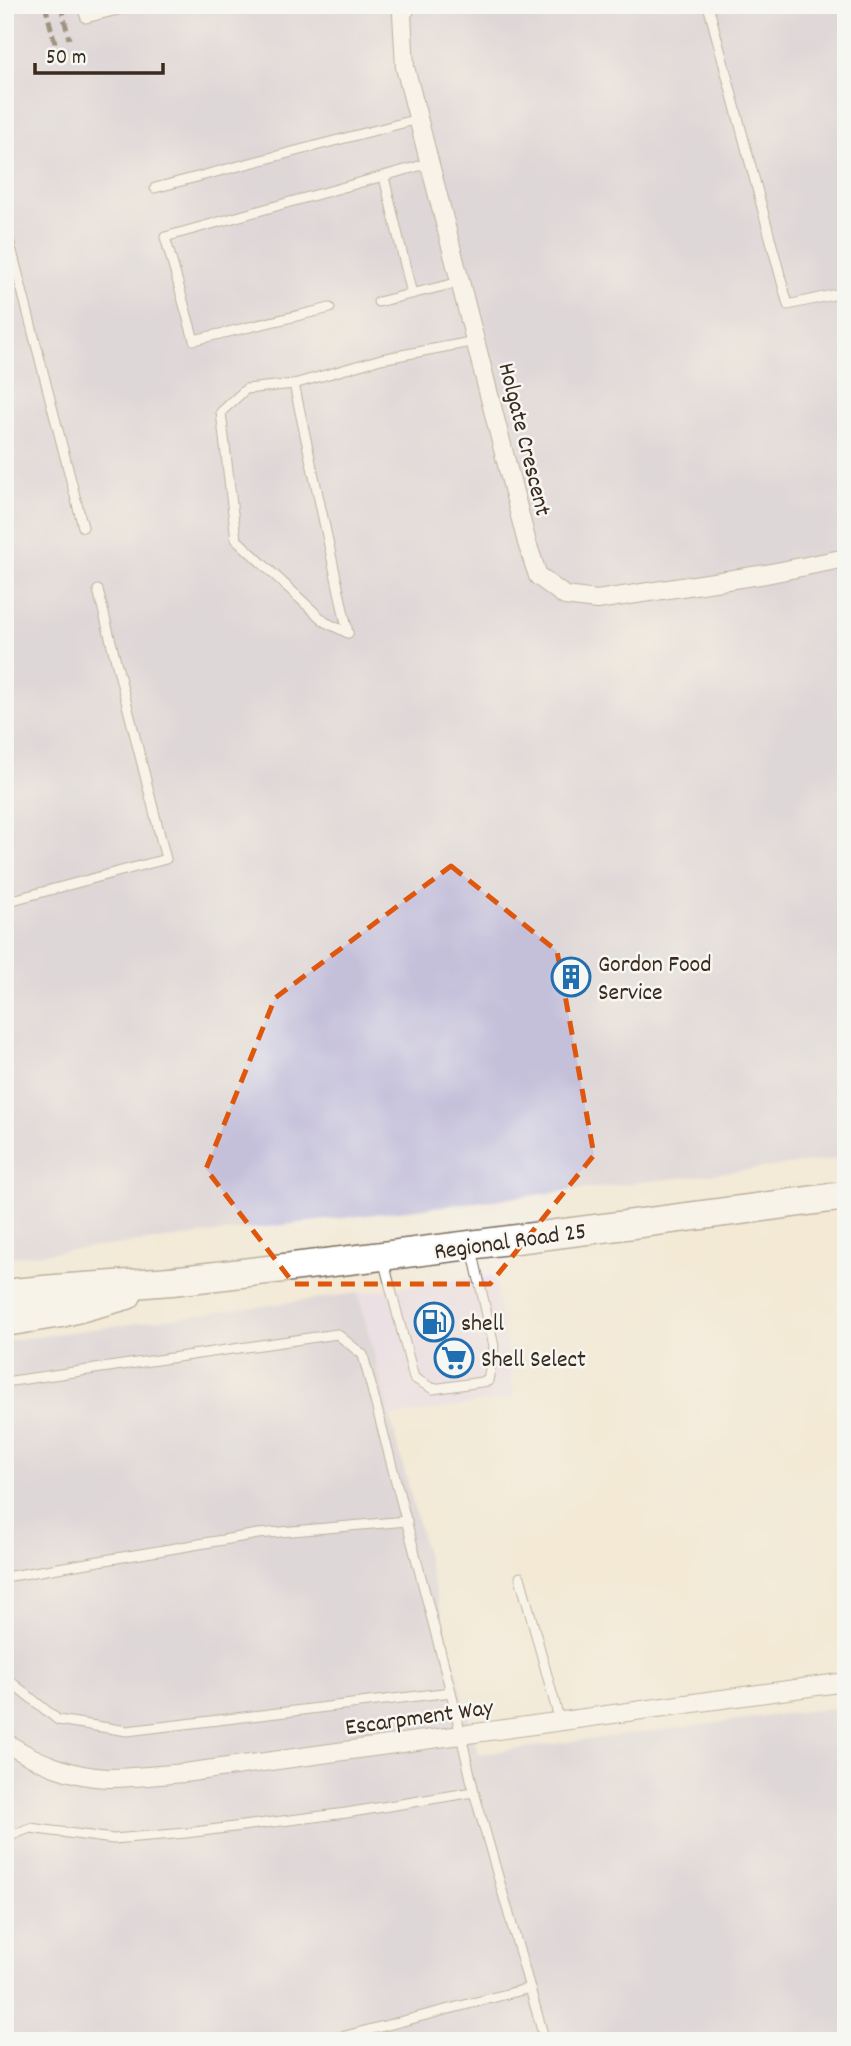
<svg xmlns="http://www.w3.org/2000/svg" width="851" height="2046" font-family="Dekko,sans-serif">
<style>
.built{fill:#e2d4f3}
.industrial{fill:#c5c0da}
.lines{fill:none;stroke-linecap:round;stroke-linejoin:round}
.service-casing{stroke:#7b6d5e;stroke-width:11}
.minor-casing{stroke:#7b6d5e;stroke-width:20}
.primary-casing{stroke:#7b6d5e;stroke-width:31}
.service{stroke:#fff;stroke-width:9}
.minor{stroke:#fff;stroke-width:18}
.primary{stroke:#fff;stroke-width:28}
.rail{stroke:#3b2a1e;stroke-width:5;stroke-dasharray:10 5;stroke-linecap:butt}
.marked{fill:none;stroke:#df570d;stroke-width:5;stroke-dasharray:14 9;stroke-linejoin:round}
.labels{text-anchor:middle;stroke-width:5;stroke-linejoin:round;paint-order:stroke}
.street-label{font-size:24px;fill:#3b2a1e;stroke:#f6f6f2}
.poi-label{font-size:24px;fill:#3b2a1e;stroke:#f6f6f2;text-anchor:start}
</style>
<rect width="100%" height="100%" fill="#f6f6f2"/>
<filter id="ink" filterUnits="userSpaceOnUse"><feTurbulence type="fractalNoise" baseFrequency=".0143" numOctaves="2"/><feDisplacementMap in="SourceGraphic" scale="14" xChannelSelector="R" yChannelSelector="G"/><feConvolveMatrix kernelMatrix="1 2 1 2 8 2 1 2 1" color-interpolation-filters="sRGB"/></filter>
<filter id="wash" filterUnits="userSpaceOnUse"><feTurbulence type="fractalNoise" baseFrequency=".00686" numOctaves="4" result="noise"/><feDisplacementMap in="SourceGraphic" scale="28" xChannelSelector="R" yChannelSelector="G"/><feGaussianBlur stdDeviation="1.57" result="paint"/><feColorMatrix in="noise" values="0 0 0 0 0 0 0 0 0 0 0 0 0 0 0 0 0 1.4 0 .05"/><feComposite in="paint" operator="in"/></filter>
<g filter="url(#wash)">
<rect width="100%" height="100%" fill="#f3e9d6"/>
<polygon class="built" points="494,1276 515,1397 391,1417 358,1293"/>
<g class="industrial">
<polygon points="5,5 846,5 846,1158 5,1258"/>
<polygon points="358,1293 478,1754 846,1706 846,2041 5,2041 5,1341"/>
</g>
</g>
<g filter="url(#ink)">
<g class="lines">
<defs>
<g id="service">
<polyline points="81,5 86,18 137,5"/>
<polyline points="708,5 788,305 846,292"/>
<polyline points="384,177 412,294"/>
<polyline points="155,188 418,119"/>
<polyline points="5,224 83,527"/>
<polyline points="378,302 460,282"/>
<polyline points="330,308 194,340 165,237 430,163"/>
<polyline points="294,384 348,633"/>
<polyline points="348,633 325,622 236,539 221,412 246,389 294,384 381,359 476,341"/>
<polyline points="5,902 166,859 98,590"/>
<polyline points="383,1259 414,1378 433,1389 488,1381 494,1346 472,1249"/>
<polyline points="5,1382 337,1334 363,1355 451,1692 474,1792 346,1813 186,1833 113,1839 30,1828 5,1838"/>
<polyline points="5,1577 258,1534 407,1521"/>
<polyline points="520,1577 560,1722"/>
<polyline points="5,1677 58,1720 127,1731 451,1692"/>
<polyline points="474,1792 545,2041"/>
<polyline points="326,2041 530,1988"/>
</g>
<g id="minor">
<polyline points="408,5 402,14 405,67 527,543 538,576 565,596 597,600 766,574 846,558"/>
<path d="M5,1742C34,1761 72,1777 108,1778C133,1778 159,1775 184,1773L846,1682"/>
</g>
<g id="primary">
<path d="M5,1294C67,1286 128,1286 190,1279C409,1254 627,1225 846,1196"/>
<polyline points="5,1322 61,1313 127,1295"/>
</g>
</defs>
<use href="#service" class="service-casing"/>
<use href="#minor" class="minor-casing"/>
<use href="#primary" class="primary-casing"/>
<use href="#service" class="service"/>
<use href="#minor" class="minor"/>
<use href="#primary" class="primary"/>
<g class="rail">
<polyline points="45,5 55,43"/>
<polyline points="61,5 69,39"/>
</g>
</g>
</g>
<path d="M0 0H851V2046H0ZM451,866L557,951L594,1155L490,1284H294L206,1169L275,998Z" fill="#f3e9d6" fill-opacity=".55" fill-rule="evenodd"/>
<path class="marked" d="M451,866L557,951L594,1155L490,1284H294L206,1169L275,998Z"/>
<defs>
<symbol id="building-ring" viewBox="-11 -11 22 22"><circle r="9.5" fill="#f6f6f2" stroke="#1f6fb2" stroke-width="1.5"/><path d="M-4-6H4V6H1V3H-1V6H-4ZM-2.5-4.3h1.7v1.8h-1.7ZM.8-4.3h1.7v1.8H.8ZM-2.5-1h1.7V.8h-1.7ZM.8-1h1.7V.8H.8Z" fill="#1f6fb2"/></symbol>
<symbol id="fuel-ring" viewBox="-11 -11 22 22"><circle r="9.5" fill="#f6f6f2" stroke="#1f6fb2" stroke-width="1.5"/><path d="M-5.5-6h7V0h2V4h1.3V-2.5L3-4.5l.8-.8L6-3V5H2.5V1h-1V6h-7ZM-4.2-4.7v3.2H.2V-4.7Z" fill="#1f6fb2"/></symbol>
<symbol id="supermarket-ring" viewBox="-11 -11 22 22"><circle r="9.5" fill="#f6f6f2" stroke="#1f6fb2" stroke-width="1.5"/><path d="M-6-5.5h2.5l.6 2H6L4.5 2H-2.5L-4.4-4H-6ZM-1.5 3.2a1.3 1.3 0 1 0 .1 0ZM3 3.2a1.3 1.3 0 1 0 .1 0Z" fill="#1f6fb2"/></symbol>
</defs>
<g fill-rule="evenodd">
<use href="#building-ring" x="549" y="955" width="44" height="44"/>
<use href="#fuel-ring" x="412" y="1300" width="44" height="44"/>
<use href="#supermarket-ring" x="432" y="1336" width="44" height="44"/>
</g>
<g class="labels">
<g class="street-label">
<text transform="translate(526 439) rotate(76)" y="8">Holgate Crescent</text>
<text transform="translate(510 1240) rotate(-8)" y="8">Regional Road 25</text>
<text transform="translate(419 1716) rotate(-8)" y="8">Escarpment Way</text>
</g>
<g class="poi-label">
<text x="598" y="971">Gordon Food<tspan x="598" dy="28">Service</tspan></text>
<text x="461" y="1330">shell</text>
<text x="481" y="1366">Shell Select</text>
</g>
</g>
<rect width="851" height="2046" fill="none" stroke="#f6f6f2" stroke-width="28"/>
<path d="M35 63v10h128v-10" fill="none" stroke="#3b2a1e" stroke-width="3.5"/>
<text x="46" y="63" font-size="21" fill="#3b2a1e" stroke="#f6f6f2" stroke-width="5" paint-order="stroke">50 m</text>
</svg>
